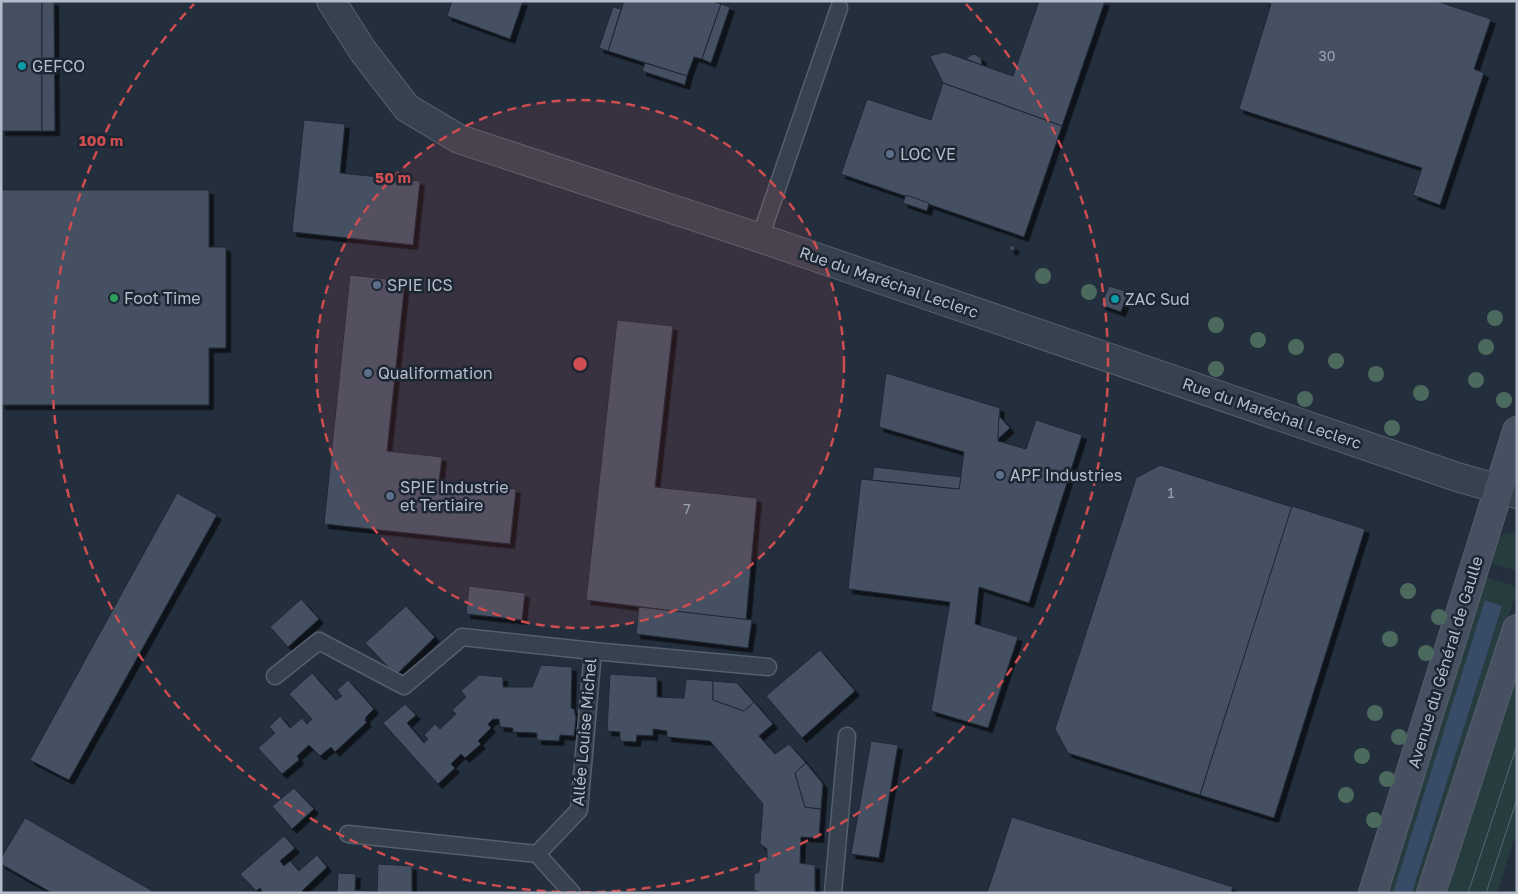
<svg xmlns="http://www.w3.org/2000/svg" width="1518" height="894" font-family="'Golos Text',sans-serif">
<style>
.green{fill:#263c3f}
.water{fill:#394c67}
.building{fill:#455162;stroke:#1f2835;filter:url(#shadow)}
.lines{fill:none;stroke-linecap:round;stroke-linejoin:round}
.service-casing{stroke:#565f6c;stroke-width:19}
.minor-casing{stroke:#565f6c;stroke-width:30}
.secondary-casing{stroke:#565f6c;stroke-width:30}
.service{stroke:#38414e;stroke-width:16}
.minor{stroke:#38414e;stroke-width:28}
.secondary{stroke:#465061;stroke-width:28}
.tram{stroke:#5a6575;stroke-width:1}
.tree{fill:#4b6a5d}
.ring{fill:none;stroke:#ce4d50;stroke-width:2.5;stroke-dasharray:9 6}
.culture-dot{fill:#0f9aa8;stroke:#1d2633;stroke-width:2}
.service-dot{fill:#5c6f8a;stroke:#1d2633;stroke-width:2}
.leisure-dot{fill:#2e9e5b;stroke:#1d2633;stroke-width:2}
.labels{text-anchor:middle;stroke-width:5;stroke-linejoin:round;paint-order:stroke}
.number-label{font-size:14px;fill:#98a1af}
.poi-label{font-size:16px;fill:#b4bcc9;stroke:#1d2633;text-anchor:start}
.street-label{font-size:16px;fill:#b4bcc9;stroke:#1d2633}
.centre{fill:#ce4d50;stroke:#1d2633;stroke-width:2.5}
.ring-label{font-size:15px;text-anchor:middle;font-weight:bold;fill:#ce4d50;stroke:#1d2633;stroke-width:5;stroke-linejoin:round;paint-order:stroke}
</style>
<defs>
<filter id="shadow"><feDropShadow dx="4.5" dy="4.5" stdDeviation="0" flood-color="#0009"/></filter>
</defs>
<rect width="100%" height="100%" fill="#242f3e"/>
<g class="green">
<path d="M1513,532L1517,534V571L1487,562C1493,546 1494,534 1513,532Z"/>
<polygon points="1482,576 1517,587 1517,590 1422,893 1412,893 1502,606 1486,600 1393,893 1386,893"/>
<polygon points="1517,663 1517,830 1497,893 1444,893"/>
</g>
<polygon class="water" points="1485,600 1502,606 1412,893 1393,893"/>
<g class="building">
<rect x="1" y="1" width="41" height="130"/>
<polygon points="42,1 54,1 55,131 42,131"/>
<polygon points="452,1 523,1 510,39 447,16"/>
<polygon points="624,1 712,1 721,4 702,59 694,57 687,76 608,51"/>
<polygon points="1039,1 1105,1 1062,126 943,83 930,56 944,52 1013,76"/>
<polygon points="1264,1 1436,1 1491,19 1474,69 1484,73 1440,205 1413,195 1422,168 1239,109 1271,4"/>
<polygon points="721,4 730,7 711,63 702,59"/>
<polygon points="613,7 621,9 608,51 599,48"/>
<polygon points="974,54 981,58 982,65 966,59 971,55"/>
<polygon points="645,63 687,76 685,85 642,71"/>
<polygon points="943,83 1062,126 1024,237 841,174 867,99 931,120"/>
<polygon points="304,120 345,124 340,173 420,181 413,245 292,232"/>
<polygon points="1,190 209,190 209,247 226,247 226,348 209,348 209,405 1,405"/>
<polygon points="906,195 929,203 927,211 903,203"/>
<circle cx="1012" cy="248" r="2.5"/>
<polygon points="350,275 405,281 387,451 442,457 439,481 516,489 510,544 324,524"/>
<polygon points="1109,286 1128,292 1121,312 1101,305"/>
<polygon points="617,320 673,326 655,487 757,498 746,620 586,600"/>
<polygon points="886,373 1000,408 998,441 1026,449 1036,420 1082,435 1029,603 979,587 975,624 1018,637 988,728 931,711 950,602 848,589 861,479 959,489 964,452 879,427"/>
<polygon points="999,416 1010,428 998,439"/>
<polygon points="1160,465 1292,507 1200,795 1068,753 1055,729 1136,478"/>
<polygon points="874,467 961,477 959,489 872,480"/>
<polygon points="177,493 217,515 69,780 30,760"/>
<polygon points="1292,506 1365,529 1274,818 1200,795"/>
<polygon points="469,586 525,593 522,620 466,614"/>
<polygon points="301,599 319,619 288,647 270,627"/>
<polygon points="406,606 435,637 396,675 365,643"/>
<polygon points="639,607 752,620 748,648 636,634"/>
<polygon points="820,650 855,691 802,738 766,696"/>
<polygon points="541,665 572,667 571,708 574,709 576,718 574,736 560,735 559,741 537,740 537,733 513,732 513,728 500,727 499,719 493,719 488,724 491,728 478,741 481,744 465,758 461,754 451,764 455,768 438,784 383,723 405,704 416,715 407,723 424,743 428,739 424,735 435,724 440,729 456,714 452,710 466,697 461,691 479,675 503,677 503,687 532,687"/>
<polygon points="312,673 336,700 342,696 337,690 348,680 374,709 366,717 365,721 367,722 335,752 331,747 320,756 309,745 297,756 299,760 282,774 258,748 275,733 269,727 280,716 290,728 302,718 307,724 312,719 289,694"/>
<polygon points="610,674 657,677 657,697 684,698 686,679 713,681 713,700 744,711 754,702 773,724 759,736 775,754 789,744 806,763 795,773 805,807 821,809 819,838 801,837 800,863 815,865 815,893 758,893 758,891 754,891 754,874 759,872 760,860 767,859 767,849 760,844 763,804 710,741 667,737 667,731 653,729 653,736 637,735 636,742 620,741 620,732 607,731"/>
<polygon points="713,681 737,683 754,702 744,711 713,700"/>
<polygon points="871,741 898,745 879,858 851,854"/>
<polygon points="806,763 823,784 821,809 805,807 795,773"/>
<polygon points="294,788 314,809 292,829 272,806"/>
<polygon points="1012,817 1233,887 1231,893 987,893"/>
<polygon points="25,818 156,893 52,893 1,864 1,858"/>
<polygon points="284,836 295,848 280,861 284,866 290,861 299,871 317,855 327,867 302,891 304,893 263,893 260,888 256,891 240,874"/>
<polygon points="378,864 412,866 412,893 377,893"/>
<polygon points="338,873 356,874 355,890 370,891 370,893 337,893"/>
</g>
<g class="lines">
<defs>
<g id="service">
<polyline points="760,238 839,8"/>
<polyline points="593,651 768,667"/>
<polyline points="275,676 319,641 404,686 462,637 593,651 579,810 537,854"/>
<polyline points="348,834 537,854 572,893"/>
<polyline points="833,893 847,736"/>
</g>
<polyline id="minor" points="331,1 363,51 407,108 459,139 760,238 1457,477 1517,494"/>
<g id="secondary">
<polyline points="1373,893 1517,431"/>
<polyline points="1431,893 1517,629"/>
</g>
</defs>
<use href="#service" class="service-casing"/>
<use href="#minor" class="minor-casing"/>
<use href="#secondary" class="secondary-casing"/>
<use href="#service" class="service"/>
<use href="#minor" class="minor"/>
<use href="#secondary" class="secondary"/>
<g class="tram">
<polyline points="1468,893 1517,745"/>
<polyline points="1486,893 1517,799"/>
</g>
</g>
<g class="tree">
<circle cx="1043" cy="276" r="8"/>
<circle cx="1089" cy="292" r="8"/>
<circle cx="1495" cy="318" r="8"/>
<circle cx="1216" cy="325" r="8"/>
<circle cx="1258" cy="340" r="8"/>
<circle cx="1296" cy="347" r="8"/>
<circle cx="1486" cy="347" r="8"/>
<circle cx="1336" cy="361" r="8"/>
<circle cx="1216" cy="369" r="8"/>
<circle cx="1376" cy="374" r="8"/>
<circle cx="1476" cy="380" r="8"/>
<circle cx="1421" cy="393" r="8"/>
<circle cx="1305" cy="399" r="8"/>
<circle cx="1504" cy="400" r="8"/>
<circle cx="1392" cy="428" r="8"/>
<circle cx="1408" cy="591" r="8"/>
<circle cx="1439" cy="617" r="8"/>
<circle cx="1390" cy="639" r="8"/>
<circle cx="1426" cy="653" r="8"/>
<circle cx="1375" cy="713" r="8"/>
<circle cx="1399" cy="737" r="8"/>
<circle cx="1362" cy="756" r="8"/>
<circle cx="1387" cy="779" r="8"/>
<circle cx="1346" cy="795" r="8"/>
<circle cx="1374" cy="820" r="8"/>
</g>
<circle cx="580" cy="364" r="264" fill="#ce4d50" fill-opacity=".12"/>
<g class="ring">
<circle cx="580" cy="364" r="264"/>
<path d="M966 4A528 528 0 1 1 194 4"/>
</g>
<g class="culture-dot">
<circle cx="22" cy="66" r="5"/>
<circle cx="1115" cy="299" r="5"/>
</g>
<g class="service-dot">
<circle cx="890" cy="154" r="5"/>
<circle cx="377" cy="285" r="5"/>
<circle cx="368" cy="373" r="5"/>
<circle cx="1000" cy="475" r="5"/>
<circle cx="390" cy="496" r="5"/>
</g>
<circle class="leisure-dot" cx="114" cy="298" r="5"/>
<g class="labels">
<g class="number-label">
<text x="1327" y="61">30</text>
<text x="1171" y="498">1</text>
<text x="687" y="514">7</text>
</g>
<g class="poi-label">
<text x="32" y="72">GEFCO</text>
<text x="900" y="160">LOC VE</text>
<text x="387" y="291">SPIE ICS</text>
<text x="124" y="304">Foot Time</text>
<text x="1125" y="305">ZAC Sud</text>
<text x="378" y="379">Qualiformation</text>
<text x="1010" y="481">APF Industries</text>
<text x="400" y="493">SPIE Industrie<tspan x="400" dy="18">et Tertiaire</tspan></text>
</g>
<g class="street-label">
<text transform="translate(889 282) rotate(19)" y="6">Rue du Maréchal Leclerc</text>
<text transform="translate(1272 413) rotate(19)" y="6">Rue du Maréchal Leclerc</text>
<text transform="translate(1445 662) rotate(-73)" y="6">Avenue du Général de Gaulle</text>
<text transform="translate(584 732) rotate(-85)" y="6">Allée Louise Michel</text>
</g>
</g>
<circle cx="580" cy="364" r="8" class="centre"/>
<g class="ring-label">
<text x="101" y="146">100 m</text>
<text x="393" y="183">50 m</text>
</g>
<rect width="1518" height="894" fill="none" stroke="#b4bcc9" stroke-width="5"/>
</svg>
